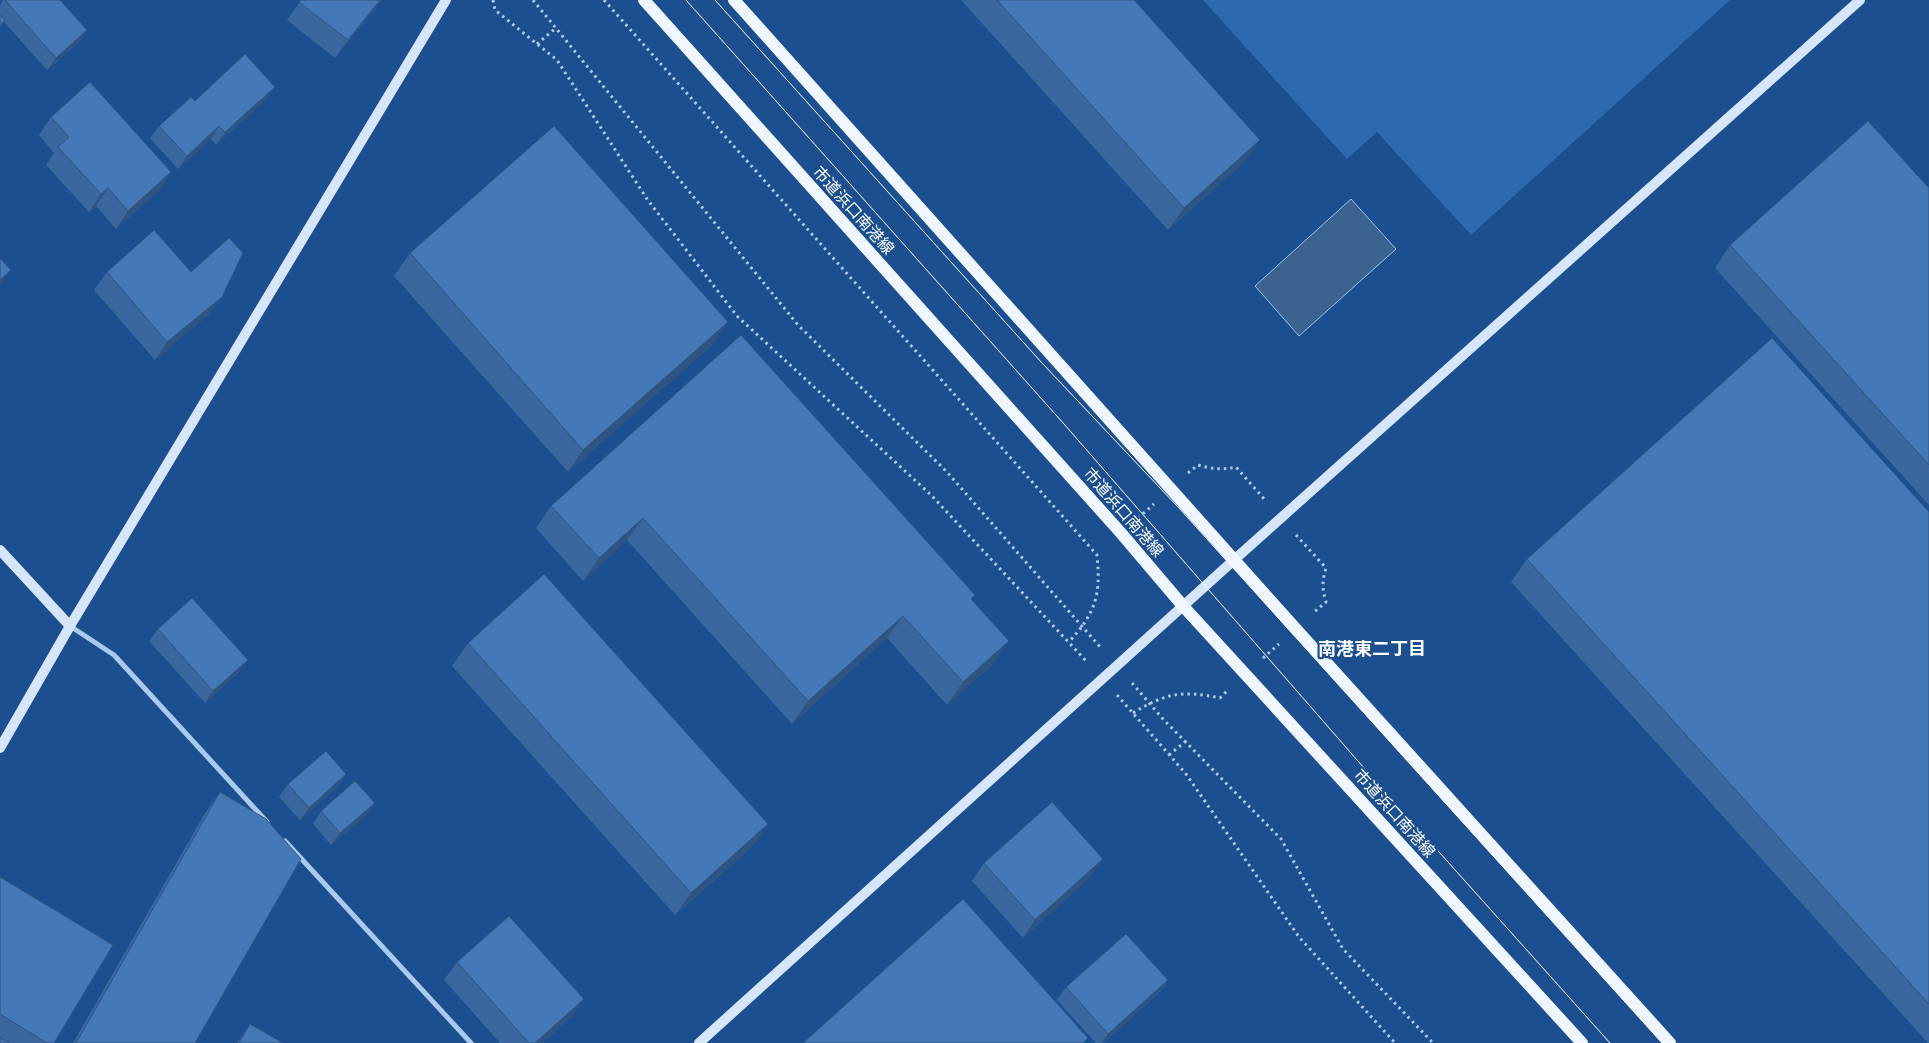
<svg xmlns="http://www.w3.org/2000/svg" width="1929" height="1043" font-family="'Space Grotesk','Noto Sans JP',sans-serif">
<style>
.green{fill:#2e69ad}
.water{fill:#3c6290;stroke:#9cc4f0}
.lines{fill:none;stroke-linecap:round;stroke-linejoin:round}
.path{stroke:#a9c9ee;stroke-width:3;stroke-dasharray:2.5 4;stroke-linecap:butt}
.street{stroke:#a9c9ee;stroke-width:5}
.secondary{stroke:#d6e6fa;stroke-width:10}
.primary{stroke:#f0f6ff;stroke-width:12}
.tram{stroke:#fff;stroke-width:1}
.wall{fill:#3a679d}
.shaded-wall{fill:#305480}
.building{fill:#4478b7;stroke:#305480}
.labels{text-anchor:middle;stroke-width:4.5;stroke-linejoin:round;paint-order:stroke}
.street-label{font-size:16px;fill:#fff;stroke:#1b4f8f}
.neighbourhood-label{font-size:18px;font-weight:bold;fill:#fff;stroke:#1b4f8f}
</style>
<rect width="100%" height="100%" fill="#1b4f8f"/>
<polygon class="green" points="1203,0 1730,0 1471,235 1377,132 1347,159"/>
<polygon class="water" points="1351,199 1396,249 1299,336 1255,286"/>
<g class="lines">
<g class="path">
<polyline points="493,0 495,10 557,60 647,199 737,316 931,495 1088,663"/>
<polyline points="533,0 798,325 947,472 1101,648"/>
<path d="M604,0L1097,555C1101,595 1096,612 1069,642"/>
<polyline points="537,44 556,28"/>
<path d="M1188,473L1198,465C1211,469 1222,470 1236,467L1266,501"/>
<polyline points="1138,518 1154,504"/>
<path d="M1296,535L1326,568C1322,581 1322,589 1326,602L1313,613"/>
<polyline points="1263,658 1279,644"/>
<polyline points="1132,683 1163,719 1281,839 1343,949 1433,1043"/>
<polyline points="1117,695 1186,774 1299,937 1395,1043"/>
<path d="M1133,713C1166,693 1182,690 1220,698L1227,691"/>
<polyline points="1169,755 1186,741"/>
</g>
<g class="street">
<polyline points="70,626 114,655 267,822"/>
<polyline points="285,841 471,1043"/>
</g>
<g class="secondary">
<polyline points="0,550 70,626"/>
<polyline points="0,748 70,626 446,0"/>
<polyline points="699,1043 1234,560 1860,0"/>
</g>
<g class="primary">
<polyline points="644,0 1121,533 1183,606 1582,1043"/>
<polyline points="734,0 1296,629 1670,1043"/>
</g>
<g class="tram">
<polyline points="686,0 1064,424 1371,776 1610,1043"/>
<polyline points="715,0 1042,363 1178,507 1662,1043"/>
</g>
</g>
<g class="wall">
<polygon points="3,0 60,0 87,30 78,43 47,70 4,22 0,27 0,5"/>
<polygon points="301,0 382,0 335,58 287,20"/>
<polygon points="961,0 1134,0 1244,162 1168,230"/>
<polygon points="275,87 266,99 216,145 211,139 178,169 150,138 159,126 195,101"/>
<polygon points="51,117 171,172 159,190 116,229 96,206 89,212 46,165 54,153 39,135"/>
<polygon points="1928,187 1929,187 1929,505 1715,268 1730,245"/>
<polygon points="410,253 712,345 568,472 394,276"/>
<polygon points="107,272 191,272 222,297 209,314 155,360 94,290"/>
<polygon points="741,335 972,600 993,664 947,705 887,638 792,724 627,540 583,581 536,528 551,506"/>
<polygon points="1929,512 1929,1043 1928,1043 1511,582 1527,559"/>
<polygon points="158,629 239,672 205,703 149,641"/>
<polygon points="468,643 752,847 675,915 452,666"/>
<polygon points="288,784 338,786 300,820 279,797"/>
<polygon points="220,792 195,1043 73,1043 204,815"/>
<polygon points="375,803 366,815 331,845 313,824 321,811"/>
<polygon points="984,863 1090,877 1023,938 972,881"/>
<polygon points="0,877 54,1043 0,1043"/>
<polygon points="457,962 572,1016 542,1043 500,1043 444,980"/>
<polygon points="1168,980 1160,992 1103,1043 1096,1043 1057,1000 1066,987"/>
<polygon points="250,1024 283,1043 237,1043"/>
</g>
<g class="shaded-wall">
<polygon points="380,0 382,0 335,58 348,40"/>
<polygon points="87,30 78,43 47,70 56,58"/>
<polygon points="275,87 266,99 216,145 225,132"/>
<polygon points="219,126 211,139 178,169 187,156"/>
<polygon points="1260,140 1244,162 1168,230 1184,208"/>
<polygon points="171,172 159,190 116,229 128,211"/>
<polygon points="108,188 96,206 89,212 101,194"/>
<polygon points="11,270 0,286 0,280"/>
<polygon points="222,297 209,314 155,360 167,342"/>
<polygon points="728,322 712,345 568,472 583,450"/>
<polygon points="643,518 627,540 583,581 599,558"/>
<polygon points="903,616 887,638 792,724 808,701"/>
<polygon points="1009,641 993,664 947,705 963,682"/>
<polygon points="248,660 239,672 205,703 213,691"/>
<polygon points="346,774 338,786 300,820 309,808"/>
<polygon points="375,803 366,815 331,845 340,833"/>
<polygon points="768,824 752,847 675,915 691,893"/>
<polygon points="1103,859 1090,877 1023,938 1035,920"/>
<polygon points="1168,980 1160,992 1103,1043 1102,1043 1108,1034"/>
<polygon points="584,999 572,1016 542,1043 535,1043"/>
</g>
<g class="building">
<polygon points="5,0 60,0 87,30 56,58"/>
<polygon points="301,0 380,0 348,40 299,2"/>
<polygon points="997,0 1134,0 1260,140 1184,208"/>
<polygon points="0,15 5,20 0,25"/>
<polygon points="245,54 275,87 225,132 219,126 187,156 159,126 191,97 195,101"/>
<polygon points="90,82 171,172 128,211 108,188 101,194 58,147 69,137 51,117"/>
<polygon points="1868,121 1928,187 1929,187 1929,465 1730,245"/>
<polygon points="554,126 728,322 583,450 410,253"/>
<polygon points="154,230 191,272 229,238 243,253 222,297 167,342 107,272"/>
<polygon points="0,258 11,270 0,280"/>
<polygon points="741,335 975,595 971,599 1009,641 963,682 903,616 808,701 643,518 599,558 551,506"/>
<polygon points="1772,338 1929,512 1929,1004 1527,559"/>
<polygon points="544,574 768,824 691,893 468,643"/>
<polygon points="192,598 248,660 213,691 158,629"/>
<polygon points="326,751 346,774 309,808 288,784"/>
<polygon points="355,781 375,803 340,833 321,811"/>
<polygon points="220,792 266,819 301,859 195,1043 76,1043"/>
<polygon points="1052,802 1103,859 1035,920 984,863"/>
<polygon points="0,877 113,945 54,1043 47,1043 0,1014"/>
<polygon points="963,899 1088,1038 1083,1043 803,1043"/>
<polygon points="509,916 584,999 535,1043 529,1043 457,962"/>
<polygon points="1126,934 1168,980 1108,1034 1066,987"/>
<polygon points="250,1024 283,1043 239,1043"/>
<polygon points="0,1038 10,1043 0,1043"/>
</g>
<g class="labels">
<g class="street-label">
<text transform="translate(854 210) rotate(48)" y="6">市道浜口南港線</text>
<text transform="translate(1124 512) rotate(49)" y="6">市道浜口南港線</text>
<text transform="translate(1395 813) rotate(48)" y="6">市道浜口南港線</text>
</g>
<g class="neighbourhood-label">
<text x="1372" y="655">南港東二丁目</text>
</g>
</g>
</svg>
